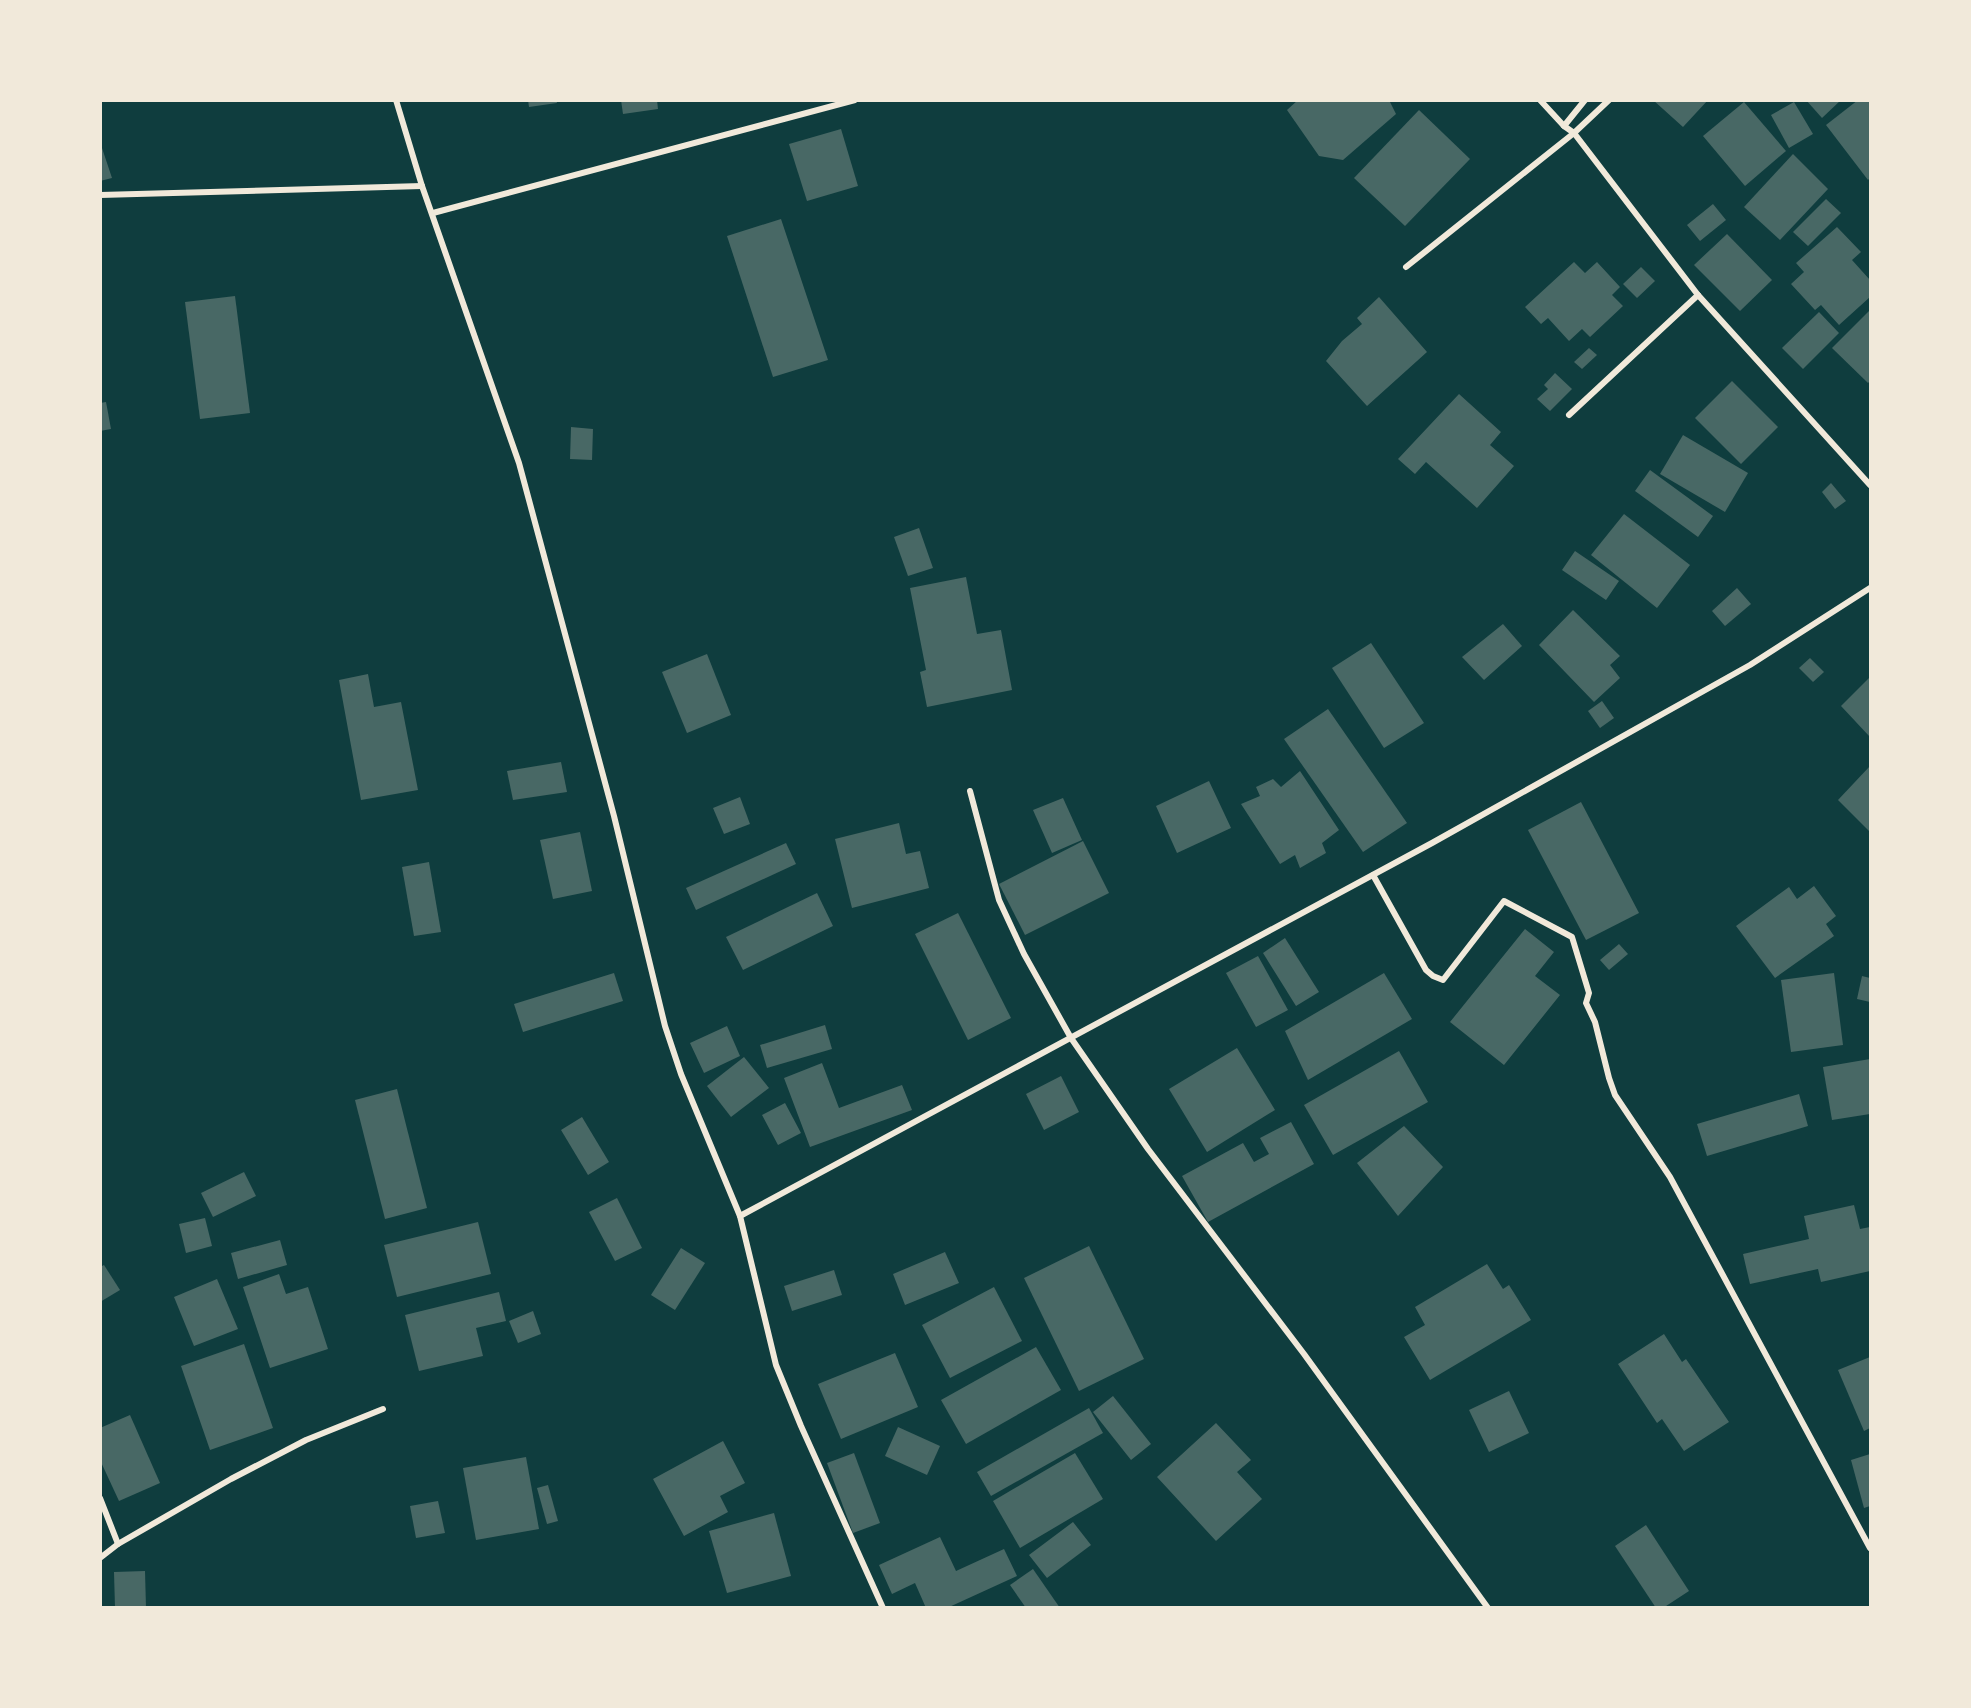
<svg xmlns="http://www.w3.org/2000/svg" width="1971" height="1708" font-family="Signika,sans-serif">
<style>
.building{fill:#486865}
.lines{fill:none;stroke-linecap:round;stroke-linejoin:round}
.minor{stroke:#f1e9da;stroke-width:6}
</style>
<rect width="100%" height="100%" fill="#0f3d3e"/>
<g class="building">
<polygon points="528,100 556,100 557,103 529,107"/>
<polygon points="621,100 657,100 658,109 623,114"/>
<polygon points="1298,100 1389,100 1396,114 1343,160 1319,156 1287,110"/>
<polygon points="1653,100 1708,100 1683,127"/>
<polygon points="1806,100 1841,100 1822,118"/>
<polygon points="1858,100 1870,100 1870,178 1868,180 1826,125"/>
<polygon points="1744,102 1786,151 1745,186 1703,136"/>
<polygon points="1794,102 1813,134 1789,148 1771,115"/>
<polygon points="1419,110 1470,159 1405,226 1354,178"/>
<polygon points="841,129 858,186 807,201 789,144"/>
<polygon points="100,142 112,178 100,181"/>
<polygon points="1793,154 1828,189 1780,240 1744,207"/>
<polygon points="1826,199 1841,213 1808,246 1793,232"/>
<polygon points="1713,204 1726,220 1700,241 1687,225"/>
<polygon points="781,219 828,360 773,377 727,236"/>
<polygon points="1837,227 1861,252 1852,260 1870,280 1870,297 1839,325 1821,305 1815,310 1791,284 1804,272 1796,263"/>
<polygon points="1727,234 1772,280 1740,311 1694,265"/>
<polygon points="1574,262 1585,273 1597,262 1620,287 1612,295 1623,306 1590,337 1582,329 1569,341 1548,318 1541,324 1525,307"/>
<polygon points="1641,267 1655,281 1637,298 1623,284"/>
<polygon points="235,296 250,413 200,419 185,302"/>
<polygon points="1379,297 1427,352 1367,406 1326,361 1342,341 1362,324 1357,318"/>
<polygon points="1870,310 1870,381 1868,383 1832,348"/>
<polygon points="1819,312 1839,333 1803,369 1782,348"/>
<polygon points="1589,348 1597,355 1582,369 1574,362"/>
<polygon points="1555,373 1572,389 1550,411 1537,399 1548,389 1544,385"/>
<polygon points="1732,381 1778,427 1741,464 1695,418"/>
<polygon points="1459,394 1501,432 1490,445 1514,466 1477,508 1426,462 1415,474 1398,459"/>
<polygon points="106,402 111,429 100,431 100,403"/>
<polygon points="571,427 593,429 592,460 570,459"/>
<polygon points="1683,435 1748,473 1725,512 1660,474"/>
<polygon points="1650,470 1713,516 1698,537 1635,491"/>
<polygon points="1831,483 1846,501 1835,509 1822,492"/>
<polygon points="1624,514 1690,565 1657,608 1591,555"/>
<polygon points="919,528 933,568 908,576 894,537"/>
<polygon points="1575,551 1619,581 1606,600 1562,570"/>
<polygon points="966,577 977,634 1001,630 1012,690 927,707 920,672 926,670 910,588"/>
<polygon points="1737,588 1751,604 1725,626 1712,611"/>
<polygon points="1573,610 1620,656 1610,665 1620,678 1594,702 1539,645"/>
<polygon points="1503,624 1522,646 1484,680 1462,657"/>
<polygon points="1371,643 1424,723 1384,748 1332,668"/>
<polygon points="707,654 731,715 687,733 662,672"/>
<polygon points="1810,658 1824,672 1813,682 1799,668"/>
<polygon points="368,674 374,707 401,702 418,790 361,800 339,680"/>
<polygon points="1870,677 1870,737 1841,706"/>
<polygon points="1602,701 1614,718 1600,728 1588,711"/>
<polygon points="1328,709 1407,823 1363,852 1284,739"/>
<polygon points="561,762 567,792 513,800 507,771"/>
<polygon points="1870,766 1870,832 1838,800"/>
<polygon points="1300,771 1339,830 1322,843 1326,853 1300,868 1295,855 1280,864 1241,804 1260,796 1256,787 1273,779 1281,787"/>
<polygon points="1209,781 1231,828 1177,853 1156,806"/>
<polygon points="740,797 750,824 724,834 713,808"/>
<polygon points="1063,798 1082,840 1052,853 1033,810"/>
<polygon points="1581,802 1639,913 1586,940 1528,830"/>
<polygon points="899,823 906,854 920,851 929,888 852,908 835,839"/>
<polygon points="580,832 592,891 553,899 540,840"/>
<polygon points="1083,841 1109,893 1025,935 999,884"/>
<polygon points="786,843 796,864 696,910 686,888"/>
<polygon points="429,862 441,932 414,936 402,867"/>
<polygon points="1814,886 1836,916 1826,924 1834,936 1775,978 1736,926 1789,887 1797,899"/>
<polygon points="817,893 833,926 743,970 726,937"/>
<polygon points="958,913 1011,1018 968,1040 915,934"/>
<polygon points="1525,929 1554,952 1535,976 1560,995 1504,1065 1450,1022"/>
<polygon points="1285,938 1319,992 1296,1006 1263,953"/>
<polygon points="1619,944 1628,954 1609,970 1600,960"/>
<polygon points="1258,956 1288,1010 1256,1027 1226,973"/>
<polygon points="614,973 623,1001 523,1032 514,1004"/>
<polygon points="1384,973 1412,1019 1308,1080 1285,1031"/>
<polygon points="1834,973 1843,1045 1791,1052 1781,980"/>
<polygon points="1862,976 1870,978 1870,1002 1857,999"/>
<polygon points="825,1025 832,1049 767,1068 760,1045"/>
<polygon points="727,1026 740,1056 704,1073 690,1043"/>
<polygon points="1237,1048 1275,1110 1207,1152 1169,1089"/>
<polygon points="1399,1051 1428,1102 1333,1155 1304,1105"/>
<polygon points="744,1057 769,1088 731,1117 707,1086"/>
<polygon points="1870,1059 1870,1114 1832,1120 1823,1067"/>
<polygon points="822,1063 839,1108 902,1085 912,1110 810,1147 784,1078"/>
<polygon points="1061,1076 1079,1112 1044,1130 1026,1094"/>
<polygon points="397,1089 427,1208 385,1219 355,1100"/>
<polygon points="1799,1094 1808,1126 1707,1156 1697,1124"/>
<polygon points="785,1103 801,1133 778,1145 762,1115"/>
<polygon points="582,1117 609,1162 588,1175 561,1130"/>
<polygon points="1291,1122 1314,1164 1208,1222 1182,1176 1243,1143 1254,1162 1269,1154 1260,1138"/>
<polygon points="1404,1126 1443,1167 1398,1216 1357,1163"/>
<polygon points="244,1172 256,1196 213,1217 201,1193"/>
<polygon points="617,1198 642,1248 615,1261 589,1212"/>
<polygon points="1854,1205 1860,1229 1870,1227 1870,1271 1821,1282 1818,1269 1750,1284 1743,1254 1809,1239 1804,1216"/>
<polygon points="205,1218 212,1246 186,1253 179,1224"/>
<polygon points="478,1222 491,1274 397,1297 384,1245"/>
<polygon points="280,1240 287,1265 238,1279 231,1253"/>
<polygon points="1089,1246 1144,1359 1079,1391 1024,1278"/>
<polygon points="681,1248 705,1263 675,1310 651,1295"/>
<polygon points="945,1252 959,1283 905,1305 893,1274"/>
<polygon points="1487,1264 1503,1289 1509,1285 1531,1320 1430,1380 1404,1337 1425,1325 1415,1307"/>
<polygon points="104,1265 120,1290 100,1302 100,1267"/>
<polygon points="834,1270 842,1295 792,1311 784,1286"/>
<polygon points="279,1274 286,1294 308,1287 328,1349 270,1368 243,1287"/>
<polygon points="217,1279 238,1329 194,1346 174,1297"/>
<polygon points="994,1287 1022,1341 950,1378 922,1325"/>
<polygon points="499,1292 506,1321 476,1328 483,1356 419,1371 405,1315"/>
<polygon points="533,1311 541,1334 518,1343 509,1321"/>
<polygon points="1664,1334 1682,1362 1686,1359 1729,1422 1684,1451 1662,1419 1657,1423 1618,1364"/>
<polygon points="244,1344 273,1428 210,1450 181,1366"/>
<polygon points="1036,1347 1061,1390 966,1444 941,1400"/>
<polygon points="895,1353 918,1407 841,1439 818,1384"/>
<polygon points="1870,1357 1870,1428 1864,1431 1838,1370"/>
<polygon points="1509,1391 1529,1433 1489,1452 1469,1410"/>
<polygon points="1113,1396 1151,1444 1131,1460 1093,1412"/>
<polygon points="1089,1408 1103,1433 991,1496 977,1472"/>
<polygon points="130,1415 160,1483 119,1501 100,1460 100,1428"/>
<polygon points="1216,1423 1251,1460 1237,1472 1262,1499 1216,1541 1157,1477"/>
<polygon points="898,1427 940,1446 927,1475 885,1456"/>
<polygon points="723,1441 745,1483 720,1496 728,1512 684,1536 653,1479"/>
<polygon points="854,1453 880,1523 853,1533 827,1463"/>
<polygon points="1075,1453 1103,1499 1020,1548 993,1501"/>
<polygon points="1870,1454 1870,1506 1864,1508 1851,1460"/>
<polygon points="526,1457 539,1529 476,1540 463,1468"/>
<polygon points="548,1485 558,1521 547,1524 537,1488"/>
<polygon points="438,1501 445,1533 416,1538 410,1506"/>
<polygon points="774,1513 791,1576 727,1593 709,1531"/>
<polygon points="1073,1522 1091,1545 1047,1578 1029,1555"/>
<polygon points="1646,1525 1689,1591 1663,1608 1656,1608 1615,1546"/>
<polygon points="940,1537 956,1571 1004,1549 1017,1576 947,1608 926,1608 915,1583 892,1594 879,1565"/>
<polygon points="1033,1569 1060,1608 1026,1608 1010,1585"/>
<polygon points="145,1571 146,1608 115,1608 114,1572"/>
</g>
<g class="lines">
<g class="minor">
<polyline points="396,100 422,186 519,463 614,816 665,1026 681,1074 740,1216 776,1365 801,1426 883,1608"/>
<polyline points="1540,100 1564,126 1585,100"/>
<polyline points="1564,126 1574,133 1698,295 1870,485"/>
<polyline points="100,195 422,186"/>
<polyline points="433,213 855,100"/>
<polyline points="1406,267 1574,133 1609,100"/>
<polyline points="1569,415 1698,295"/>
<polyline points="970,791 999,900 1024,954 1071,1038 1148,1149 1304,1354 1488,1608"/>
<polyline points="1373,875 1426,970 1433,976 1443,980 1504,901 1572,937 1589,993 1586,1003 1595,1022 1609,1078 1615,1095 1670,1177 1870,1548"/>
<polyline points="740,1216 1432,843 1750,665 1870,588"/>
<polyline points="100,1498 118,1544"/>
<polyline points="100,1558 118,1544 231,1479 306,1440 383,1409"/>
</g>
</g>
<rect width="1971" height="1708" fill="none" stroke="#f1e9da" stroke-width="204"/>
</svg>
